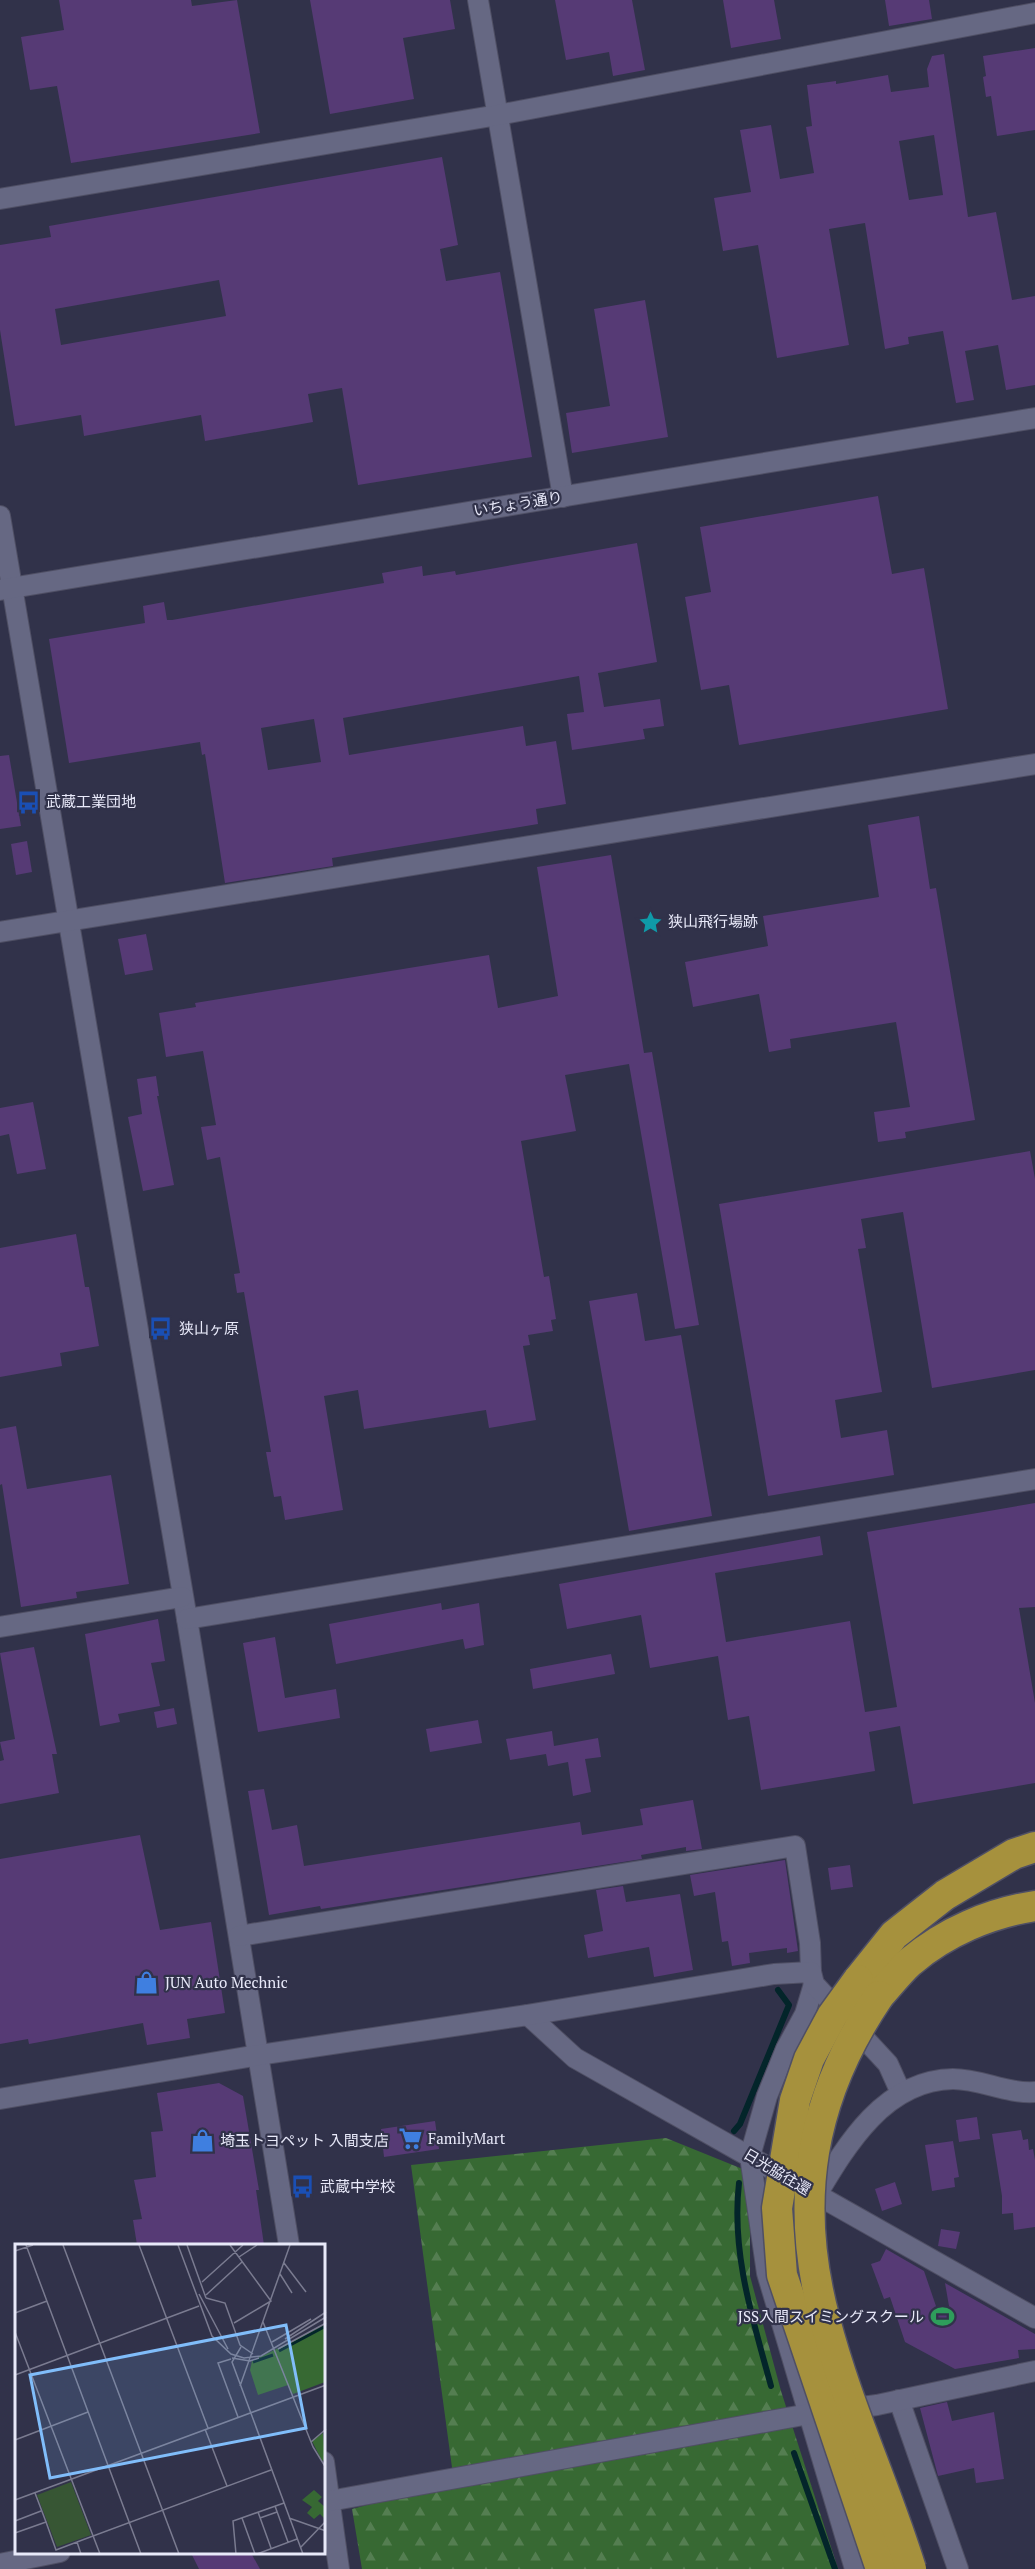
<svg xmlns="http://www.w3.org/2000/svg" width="1035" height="2569" font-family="'PT Serif','Noto Sans JP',serif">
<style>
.forest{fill:url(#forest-firs)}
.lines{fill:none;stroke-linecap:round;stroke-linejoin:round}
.stream{stroke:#03252a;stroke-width:6}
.building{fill:#563a75;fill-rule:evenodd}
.minor-casing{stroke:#4f4f64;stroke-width:22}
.highway-casing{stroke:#4f4f64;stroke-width:33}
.minor{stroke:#666883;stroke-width:20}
.highway{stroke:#a6913d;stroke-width:30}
.highway-bridge-casing{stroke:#4f4f64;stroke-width:33;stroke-linecap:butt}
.highway-bridge{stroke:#a6913d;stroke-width:30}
.labels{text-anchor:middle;stroke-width:4.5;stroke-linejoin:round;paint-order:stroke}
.street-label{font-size:15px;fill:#e8e9f9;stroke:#31324a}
.poi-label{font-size:15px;fill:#e8e9f9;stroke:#31324a;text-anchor:start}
.inset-river{fill:none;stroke:#03252a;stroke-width:3}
.inset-road{fill:none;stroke:#7a7b90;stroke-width:1.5}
.view{fill:#80bdfa;fill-opacity:0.15;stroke:#80bdfa;stroke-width:3}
.inset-edge{fill:none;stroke:#e8e9f9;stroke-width:3}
</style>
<defs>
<pattern id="forest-firs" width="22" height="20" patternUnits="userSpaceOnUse" patternTransform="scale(1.5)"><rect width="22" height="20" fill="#376933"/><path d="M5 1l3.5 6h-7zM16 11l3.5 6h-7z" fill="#547e51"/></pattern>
</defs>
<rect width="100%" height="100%" fill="#31324a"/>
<polygon class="forest" points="666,2138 750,2172 750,2276 781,2391 838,2569 362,2569 352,2509 454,2482 411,2165"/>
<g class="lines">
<g class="stream">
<polyline points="734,2131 740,2124 789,2005 778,1990"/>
<path d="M739,2183C731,2253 753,2320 771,2386"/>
<polyline points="794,2453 835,2569"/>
</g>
</g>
<g class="building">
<polygon points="59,0 191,0 192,6 237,0 260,133 71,163 57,86 30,90 21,37 64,30"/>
<polygon points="310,0 450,0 455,29 403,38 414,99 330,114"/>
<polygon points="555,0 632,0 645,70 613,76 609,52 566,60"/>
<polygon points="723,0 774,0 781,39 731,48"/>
<polygon points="885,0 929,0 932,19 889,26"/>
<polygon points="1035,48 1035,130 997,136 991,96 986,97 983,77 986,76 983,56"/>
<path d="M944,54L968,217L996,212L1012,300L1035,296V385L1006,390L998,345L965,351L974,400L956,403L943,331L908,337L909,344L885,349L865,223L829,229L849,345L777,358L758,245L723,251L714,198L751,192L740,130L771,125L780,179L814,173L806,127L812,126L807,85L836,81V84L888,75L891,92L929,87L927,69L932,56ZM934,135L943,195L909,200L899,141Z"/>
<path d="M442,157L458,245L440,249L446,281L500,272L532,457L358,485L342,388L308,394L313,422L205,441L201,415L84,436L81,415L15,426L0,330V245L51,237L49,226ZM219,280L226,316L61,345L55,309Z"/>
<polygon points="645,300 668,437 572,453 566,413 610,406 594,309"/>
<polygon points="878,496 892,574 924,568 948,709 739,745 729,685 701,690 685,597 711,592 700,527"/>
<path d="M637,543L657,662L598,673L604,707L660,699L664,726L643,729L645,739L572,750L567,714L584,712L579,676L343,718L349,755L523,726L526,746L556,741L566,804L536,809L538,824L332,858L333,866L225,883L205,754L202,755L200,742L69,763L49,639L145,623L143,606L164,602L167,620H172L384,583L382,573L422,566L423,576L455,571L456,575ZM314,719L321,762L268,770L261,728Z"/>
<polygon points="9,755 21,826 0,829 0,756"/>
<polygon points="919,816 930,889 936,888 975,1120 905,1132 906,1138 878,1142 874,1112 910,1107 896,1022 790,1039 791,1048 769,1052 759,994 693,1007 685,962 768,946 763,916 879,897 868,825"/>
<polygon points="27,841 32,872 16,875 11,844"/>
<polygon points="611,855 644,1053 652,1052 699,1325 675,1329 629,1064 565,1075 576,1131 521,1141 544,1277 549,1276 556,1319 551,1320 553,1331 528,1335 530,1345 523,1346 536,1420 489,1428 486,1410 364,1429 358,1390 324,1396 343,1510 285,1520 281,1496 274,1497 266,1452 271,1452 244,1292 237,1293 234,1274 240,1273 220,1157 207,1160 201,1127 216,1125 203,1051 166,1057 159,1013 196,1007 195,1003 489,955 498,1008 558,996 537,867"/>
<polygon points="146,934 153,970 125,975 118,939"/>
<polygon points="156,1076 159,1096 157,1096 174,1185 143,1191 128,1117 142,1114 137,1079"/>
<polygon points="33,1102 46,1169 17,1174 9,1134 0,1136 0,1108"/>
<polygon points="1030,1151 1035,1179 1035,1370 932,1388 903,1212 861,1219 866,1248 858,1249 882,1392 835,1400 841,1438 887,1430 894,1475 768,1496 719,1204"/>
<polygon points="76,1234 85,1287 89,1287 99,1346 60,1353 62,1366 0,1377 0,1248"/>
<polygon points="637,1293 645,1341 681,1335 712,1516 629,1531 589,1301"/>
<polygon points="16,1426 27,1489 111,1475 129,1584 76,1592 77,1598 21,1607 2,1484 0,1485 0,1429"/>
<polygon points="1035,1503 1035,1607 1019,1608 1035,1703 1035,1783 913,1804 900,1726 869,1732 875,1771 761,1790 749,1716 728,1720 718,1656 650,1668 641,1615 567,1629 559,1584 820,1536 823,1555 715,1573 726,1642 850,1621 865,1712 897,1707 867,1532"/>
<polygon points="441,1603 442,1610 479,1603 484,1645 465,1649 463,1639 336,1664 329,1624"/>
<polygon points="158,1619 165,1661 151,1663 160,1706 118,1714 120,1722 100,1726 85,1634"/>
<polygon points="275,1637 285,1698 336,1689 340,1718 258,1732 243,1643"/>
<polygon points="34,1647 57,1754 52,1754 59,1793 0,1804 0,1761 4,1760 0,1742 15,1739 0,1653"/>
<polygon points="611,1654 615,1674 533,1689 530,1669"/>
<polygon points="174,1708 177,1724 157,1728 154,1712"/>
<polygon points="478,1720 482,1743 430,1752 426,1729"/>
<polygon points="552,1731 554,1746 598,1738 601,1757 585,1759 591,1792 573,1796 568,1762 548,1766 546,1754 510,1760 506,1739"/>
<polygon points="264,1789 272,1830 297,1825 304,1866 580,1822 582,1835 643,1825 640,1809 693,1800 702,1849 686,1851 686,1847 641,1855 642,1859 321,1909 320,1906 269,1915 248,1791"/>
<polygon points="140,1835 160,1930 211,1922 225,2013 187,2019 190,2038 147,2045 143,2023 29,2044 28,2039 0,2044 0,1859"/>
<polygon points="785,1860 798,1951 787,1953 787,1948 749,1953 750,1963 732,1966 728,1941 722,1942 715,1892 694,1896 690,1875"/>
<polygon points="850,1865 853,1887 831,1890 828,1868"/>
<polygon points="623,1886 626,1902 680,1894 693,1970 654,1977 649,1947 588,1958 584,1935 603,1931 596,1890"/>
<polygon points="219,2083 243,2096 259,2190 256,2190 264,2245 137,2245 133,2220 142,2219 134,2180 156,2177 151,2132 163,2131 157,2093"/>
<polygon points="977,2117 980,2139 959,2142 956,2120"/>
<polygon points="435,2121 439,2149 384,2157 381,2129"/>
<polygon points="1021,2130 1023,2140 1028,2139 1029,2150 1033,2149 1035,2160 1035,2227 1014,2230 1013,2213 1002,2214 1002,2196 992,2134"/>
<polygon points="953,2141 959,2177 954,2178 955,2187 932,2191 925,2145"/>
<polygon points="895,2182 902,2204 882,2211 875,2189"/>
<polygon points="941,2229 960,2232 956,2249 938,2246"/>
<polygon points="886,2249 924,2271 937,2309 949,2306 945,2283 1035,2334 1035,2349 1018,2350 1019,2358 955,2369 905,2342 890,2297 884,2299 871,2264 880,2261"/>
<polygon points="947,2402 952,2421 994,2412 1004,2479 976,2483 974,2468 938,2476 920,2408"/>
<polygon points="191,2553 251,2553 260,2569 199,2569"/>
</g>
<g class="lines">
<defs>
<g id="minor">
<polyline points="478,0 563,497"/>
<polyline points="0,199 498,115 1035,13"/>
<polyline points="0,516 187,1619 289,2245"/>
<polyline points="0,590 1035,418"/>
<polyline points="0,932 1035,764"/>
<polyline points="187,1619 1035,1479"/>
<polyline points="0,1627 182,1597"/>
<polyline points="239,1936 795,1846 810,1943 811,1972"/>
<polyline points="814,1984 805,2014 786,2049 767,2096 750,2156 767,2273 855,2569"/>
<polyline points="528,2015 575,2058 1035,2318"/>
<polyline points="0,2099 259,2055 528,2015 774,1974 811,1972 814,1984 888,2064 901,2093"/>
<path d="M816,2196C847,2144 885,2080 953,2079C981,2079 1007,2094 1035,2092"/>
<polyline points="899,2400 958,2569"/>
<polyline points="324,2462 339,2569"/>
<polyline points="324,2502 809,2414 877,2405 1035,2371"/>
<polyline points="0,2564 60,2552"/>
</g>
<g id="highway">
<polyline points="858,1980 894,1935 945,1895 1014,1854 1035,1847"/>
<path d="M879,1996C889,1985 899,1972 910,1962C945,1932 990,1913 1035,1906"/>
</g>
</defs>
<use href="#minor" class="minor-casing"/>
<use href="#highway" class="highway-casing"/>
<use href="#minor" class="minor"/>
<use href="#highway" class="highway"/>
<defs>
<g id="highway-bridge">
<polyline points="858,1980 832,2016 809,2059 795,2100 777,2208 782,2275 881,2569"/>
<path d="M879,1996C810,2098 793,2201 825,2320C847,2405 885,2485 911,2569"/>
</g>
</defs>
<use href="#highway-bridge" class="highway-bridge-casing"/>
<use href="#highway-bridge" class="highway-bridge"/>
</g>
<defs>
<symbol id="bus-bare" viewBox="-9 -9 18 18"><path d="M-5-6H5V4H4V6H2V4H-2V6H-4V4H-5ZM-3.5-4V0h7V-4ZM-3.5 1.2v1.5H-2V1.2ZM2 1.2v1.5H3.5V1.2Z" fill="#1a4fb4" stroke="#31324a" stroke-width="2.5" paint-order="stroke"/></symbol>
<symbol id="sight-bare" viewBox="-9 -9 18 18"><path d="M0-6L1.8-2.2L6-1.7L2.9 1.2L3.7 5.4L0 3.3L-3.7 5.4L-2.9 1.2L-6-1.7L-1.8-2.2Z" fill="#0f9aa8" stroke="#31324a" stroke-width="2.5" paint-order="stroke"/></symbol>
<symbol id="shop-bare" viewBox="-9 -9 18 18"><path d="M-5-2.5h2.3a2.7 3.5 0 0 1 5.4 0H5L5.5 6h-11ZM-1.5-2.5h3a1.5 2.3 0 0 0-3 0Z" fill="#3f7fe0" stroke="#31324a" stroke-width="2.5" paint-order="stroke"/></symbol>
<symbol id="supermarket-bare" viewBox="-9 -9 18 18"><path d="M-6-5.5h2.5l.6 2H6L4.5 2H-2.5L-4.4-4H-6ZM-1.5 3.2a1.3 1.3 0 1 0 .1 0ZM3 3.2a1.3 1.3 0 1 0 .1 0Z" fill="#3f7fe0" stroke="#31324a" stroke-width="2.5" paint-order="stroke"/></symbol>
<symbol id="stadium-bare" viewBox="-9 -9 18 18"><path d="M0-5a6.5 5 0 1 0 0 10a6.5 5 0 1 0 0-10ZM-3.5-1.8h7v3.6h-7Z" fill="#2e9e5b" stroke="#31324a" stroke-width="2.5" paint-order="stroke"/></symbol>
</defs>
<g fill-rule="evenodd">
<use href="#bus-bare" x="12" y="786" width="33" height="33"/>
<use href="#sight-bare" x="634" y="906" width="33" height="33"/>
<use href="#bus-bare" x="144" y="1312" width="33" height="33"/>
<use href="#shop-bare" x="130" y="1966" width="33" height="33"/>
<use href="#supermarket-bare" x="394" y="2122" width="33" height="33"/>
<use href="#shop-bare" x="186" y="2124" width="33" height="33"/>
<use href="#bus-bare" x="286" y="2170" width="33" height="33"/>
<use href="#stadium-bare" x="926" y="2300" width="33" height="33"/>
</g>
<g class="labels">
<g class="street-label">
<text transform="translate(518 504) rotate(-9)" y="5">いちょう通り</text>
<text transform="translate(777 2172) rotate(31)" y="5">日光脇往還</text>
</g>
<g class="poi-label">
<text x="46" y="807">武蔵工業団地</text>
<text x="668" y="927">狭山飛行場跡</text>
<text x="179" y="1334">狭山ヶ原</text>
<text x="165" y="1988">JUN Auto Mechnic</text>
<text x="428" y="2144">FamilyMart</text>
<text x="220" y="2146">埼玉トヨペット 入間支店</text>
<text x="320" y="2192">武蔵中学校</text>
<text x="924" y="2322" text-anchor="end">JSS入間スイミングスクール</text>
</g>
</g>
<g transform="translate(15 2244)">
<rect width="310" height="310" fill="#31324a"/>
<path d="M56,238L76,291L42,303L22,251Z" fill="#375634"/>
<path d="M310,81V138L278,150L273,141L243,151L235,126L237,117ZM308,189L310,215L307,217L297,197ZM299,246L307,253L303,257L310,263V275L305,270L299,275L292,269L297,263L287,256Z" fill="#376933"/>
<path class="inset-river" d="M264,107L311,82M238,118L258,111"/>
<path class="inset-road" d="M11,1L126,310M48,1L164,310M124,1L193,184M163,1L197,92L216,110L229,114L246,112L311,73M172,1L191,54M215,1L256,57L219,79M0,7L18,1M224,13L242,1M269,19L291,48M265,30L277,49M187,38L228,1M184,50L213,105M191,51L227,18M191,54L210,59L225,101L238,110M0,69L32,57M248,78L298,203L311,224M0,88L85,310M270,95L311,68M257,98L296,75M226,103L217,118L288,310M263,105L311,79M217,114L235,117L244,114M216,115L203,119L223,173M0,131L184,62M225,142L275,1M190,185L212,242M0,196L73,168M296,198L311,185M20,249L31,278M0,256L311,141M260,262L273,298M243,268L256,304M227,274L240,310M245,274L262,268M274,274L311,287M0,277L26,267M0,289L31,278L41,306L62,298L66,310M62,298L256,226M286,303L311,277M221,310L218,277L269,259M242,310L282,295"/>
<path class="view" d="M271,81L291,184L35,234L15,131Z"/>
<rect width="310" height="310" class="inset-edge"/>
</g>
</svg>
